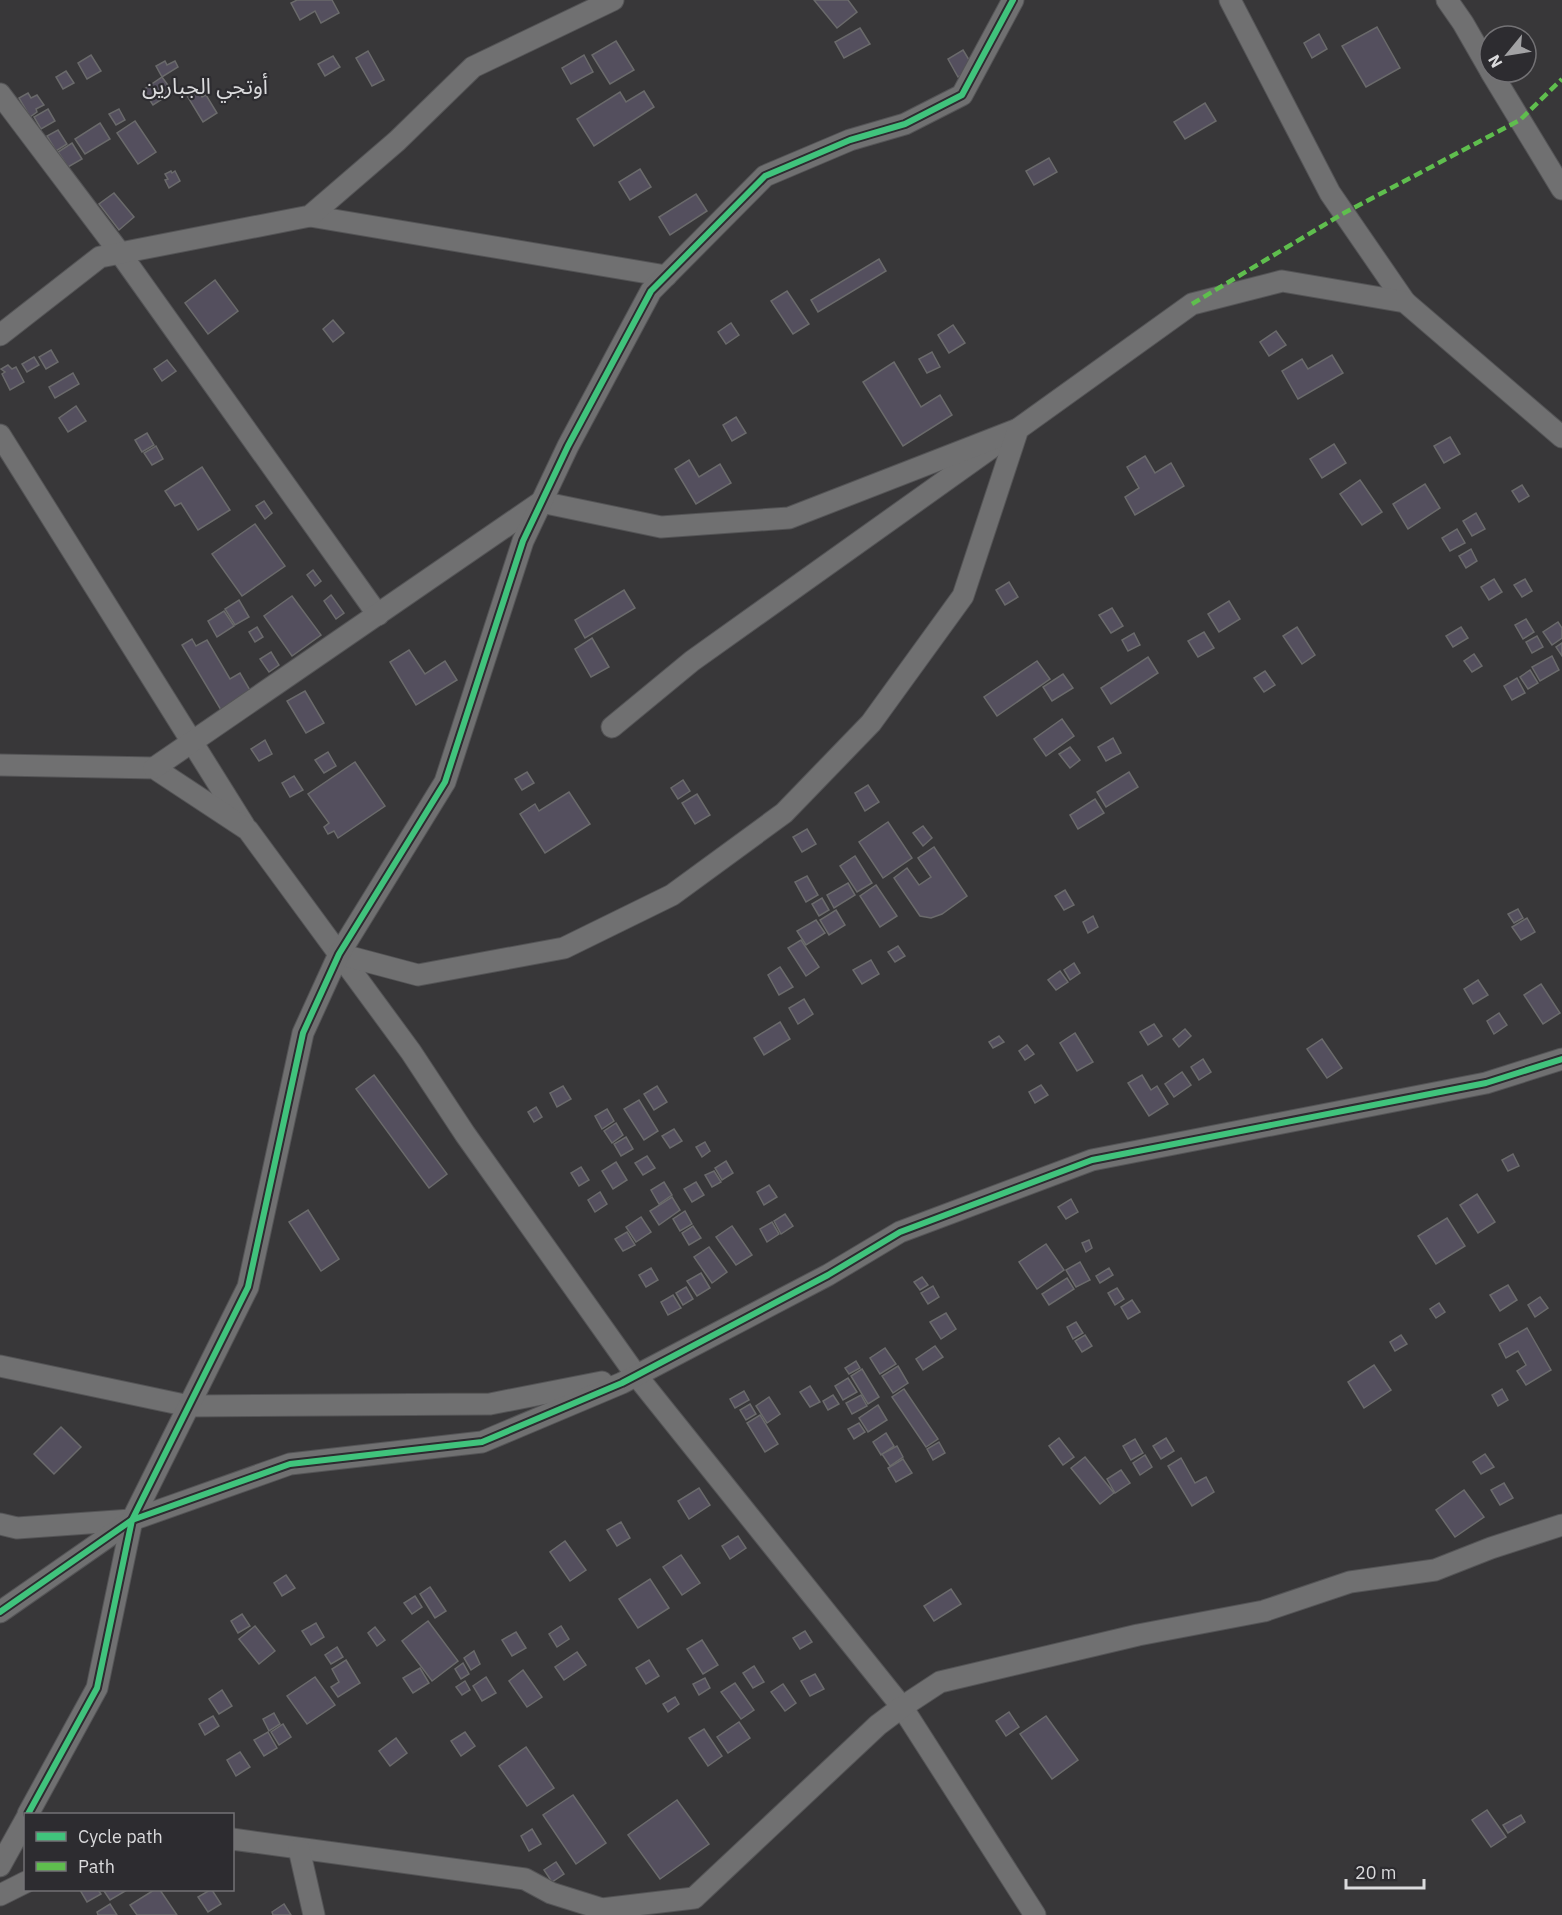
<svg xmlns="http://www.w3.org/2000/svg" width="1562" height="1915" font-family="'IBM Plex Sans','Noto Sans Arabic',sans-serif">
<style>
.building{fill:#544f5e;stroke:#6a6a6b;stroke-width:1.5}
.lines{fill:none;stroke-linecap:round;stroke-linejoin:round}
.street-casing{stroke:#545456;stroke-width:23}
.street{stroke:#707071;stroke-width:21}
.quiet{stroke:#5fbe4e;stroke-width:4.5;stroke-dasharray:9 4.5;stroke-linecap:butt}
.cycleway-casing{stroke:#2d2c30;stroke-width:10}
.cycleway{stroke:#40c37c;stroke-width:6}
.labels{text-anchor:middle;stroke-width:4.5;stroke-linejoin:round;paint-order:stroke}
.quarter-label{font-size:22px;fill:#dbdbdd;stroke:#2d2c30}
</style>
<rect width="100%" height="100%" fill="#383739"/>
<g class="building">
<polygon points="297,0 332,0 339,13 321,23 315,11 300,20 291,3"/>
<polygon points="814,0 848,0 857,12 837,28"/>
<polygon points="1377,27 1400,68 1366,87 1342,46"/>
<polygon points="860,28 870,44 844,58 835,42"/>
<polygon points="1319,34 1327,49 1312,58 1304,43"/>
<polygon points="616,41 634,70 610,84 592,55"/>
<polygon points="963,50 974,68 958,77 948,59"/>
<polygon points="368,51 384,80 372,86 356,58"/>
<polygon points="91,55 101,71 87,79 78,63"/>
<polygon points="584,55 593,72 571,84 562,68"/>
<polygon points="333,56 340,67 325,76 318,64"/>
<polygon points="165,61 167,65 175,61 178,67 162,77 156,66"/>
<polygon points="66,71 74,83 63,89 56,77"/>
<polygon points="162,77 173,92 153,105 143,90"/>
<polygon points="196,87 202,97 206,95 217,113 203,122 186,94"/>
<polygon points="644,91 654,107 594,146 577,119 620,92 626,102"/>
<polygon points="28,93 31,98 37,95 44,105 36,109 37,112 30,117 19,98"/>
<polygon points="1205,103 1216,121 1185,139 1174,122"/>
<polygon points="48,109 55,121 41,129 34,117"/>
<polygon points="119,109 125,120 116,125 109,114"/>
<polygon points="135,121 156,152 138,164 117,133"/>
<polygon points="100,123 110,139 85,154 75,139"/>
<polygon points="58,130 67,144 56,151 47,136"/>
<polygon points="72,143 82,159 68,167 58,152"/>
<polygon points="1049,158 1057,172 1034,185 1026,171"/>
<polygon points="640,169 651,187 630,200 619,182"/>
<polygon points="171,171 172,173 175,171 180,181 169,188 165,180 168,179 165,174"/>
<polygon points="114,193 134,217 119,230 99,204"/>
<polygon points="696,194 707,211 670,235 659,217"/>
<polygon points="879,259 886,271 818,312 811,300"/>
<polygon points="215,280 238,311 208,334 185,303"/>
<polygon points="787,291 809,324 793,334 771,301"/>
<polygon points="333,320 344,333 333,342 323,329"/>
<polygon points="731,323 739,335 726,344 718,332"/>
<polygon points="953,325 965,343 949,353 938,335"/>
<polygon points="1276,331 1286,345 1269,356 1260,342"/>
<polygon points="51,350 58,362 46,369 39,357"/>
<polygon points="932,352 940,367 927,373 919,359"/>
<polygon points="1332,355 1343,373 1298,399 1282,371 1302,359 1308,369"/>
<polygon points="34,357 39,365 27,372 22,364"/>
<polygon points="167,360 176,371 162,381 154,369"/>
<polygon points="894,362 921,407 940,395 952,415 903,446 863,382"/>
<polygon points="8,365 12,369 16,367 24,382 10,390 2,374 5,372 1,369"/>
<polygon points="73,373 79,384 55,398 49,387"/>
<polygon points="76,406 86,421 68,432 59,418"/>
<polygon points="736,417 746,433 732,441 723,425"/>
<polygon points="147,433 154,445 142,452 135,440"/>
<polygon points="1450,437 1460,454 1444,463 1434,446"/>
<polygon points="1334,444 1346,463 1322,478 1310,459"/>
<polygon points="156,446 163,459 152,465 144,453"/>
<polygon points="1145,456 1155,473 1171,463 1184,486 1135,515 1125,497 1139,488 1127,467"/>
<polygon points="689,460 699,477 720,464 731,483 696,504 675,469"/>
<polygon points="202,467 230,510 198,530 181,503 175,506 165,491"/>
<polygon points="1360,480 1382,512 1362,525 1340,494"/>
<polygon points="1425,484 1440,508 1408,529 1393,504"/>
<polygon points="1522,485 1529,496 1519,502 1512,491"/>
<polygon points="264,501 272,513 265,519 256,506"/>
<polygon points="1476,513 1485,529 1472,536 1463,521"/>
<polygon points="255,524 285,566 242,596 212,554"/>
<polygon points="1457,529 1465,543 1450,551 1442,538"/>
<polygon points="1471,549 1477,561 1466,568 1459,556"/>
<polygon points="313,570 321,581 315,586 307,575"/>
<polygon points="1494,579 1502,592 1489,600 1481,587"/>
<polygon points="1525,579 1532,591 1522,597 1514,585"/>
<polygon points="1009,582 1018,597 1005,605 996,590"/>
<polygon points="624,590 635,608 585,638 575,620"/>
<polygon points="331,595 344,613 336,619 324,601"/>
<polygon points="292,596 321,635 292,656 264,616"/>
<polygon points="239,600 249,617 235,625 225,609"/>
<polygon points="1229,601 1240,619 1219,632 1208,614"/>
<polygon points="1112,608 1123,626 1111,633 1099,615"/>
<polygon points="224,611 234,626 217,637 208,621"/>
<polygon points="1526,619 1534,632 1523,639 1515,625"/>
<polygon points="1558,622 1562,628 1562,638 1552,645 1543,632"/>
<polygon points="257,627 263,637 255,642 249,632"/>
<polygon points="1297,627 1315,655 1302,664 1283,636"/>
<polygon points="1461,627 1468,638 1453,647 1446,636"/>
<polygon points="1204,632 1214,648 1198,657 1188,641"/>
<polygon points="1134,633 1140,645 1128,651 1122,640"/>
<polygon points="1537,636 1543,647 1532,653 1526,642"/>
<polygon points="592,638 609,667 591,677 575,649"/>
<polygon points="192,639 196,646 207,640 230,679 240,673 251,692 221,710 182,645"/>
<polygon points="1562,643 1562,656 1556,647"/>
<polygon points="409,650 425,674 445,661 457,680 416,705 390,662"/>
<polygon points="271,652 279,665 269,672 260,659"/>
<polygon points="1474,654 1482,666 1472,672 1464,661"/>
<polygon points="1552,656 1559,670 1540,681 1532,667"/>
<polygon points="1148,657 1158,673 1111,704 1101,688"/>
<polygon points="1037,661 1050,679 997,716 984,697"/>
<polygon points="1530,670 1538,683 1528,689 1520,677"/>
<polygon points="1265,671 1275,685 1264,692 1254,678"/>
<polygon points="1063,674 1073,688 1052,701 1043,687"/>
<polygon points="1517,678 1525,693 1512,700 1504,686"/>
<polygon points="305,691 324,723 306,733 287,701"/>
<polygon points="1062,719 1074,736 1046,756 1034,739"/>
<polygon points="1113,738 1121,753 1106,761 1098,747"/>
<polygon points="265,740 272,754 259,761 251,749"/>
<polygon points="1070,747 1080,760 1070,768 1059,754"/>
<polygon points="328,752 336,766 324,773 315,760"/>
<polygon points="355,762 385,806 338,838 334,831 328,834 324,827 329,823 308,794"/>
<polygon points="527,772 534,783 522,790 515,779"/>
<polygon points="1129,772 1138,787 1106,807 1097,792"/>
<polygon points="294,776 303,790 290,797 282,783"/>
<polygon points="683,780 690,791 678,799 671,788"/>
<polygon points="868,785 879,802 865,811 855,793"/>
<polygon points="569,792 590,824 545,853 520,814 535,804 539,811"/>
<polygon points="697,794 710,815 695,824 682,803"/>
<polygon points="1095,799 1104,813 1078,829 1070,815"/>
<polygon points="888,822 912,858 883,878 859,842"/>
<polygon points="923,826 932,838 923,846 913,833"/>
<polygon points="807,829 816,844 802,852 793,837"/>
<polygon points="934,847 967,896 942,914 931,918 920,916 894,878 907,868 919,885 931,877 918,858"/>
<polygon points="855,856 872,883 857,892 840,866"/>
<polygon points="807,876 818,895 806,902 795,882"/>
<polygon points="848,883 855,895 834,908 827,895"/>
<polygon points="876,885 897,916 880,927 860,896"/>
<polygon points="1065,890 1074,905 1064,910 1055,896"/>
<polygon points="822,898 829,910 819,916 812,904"/>
<polygon points="1518,909 1523,918 1514,923 1508,914"/>
<polygon points="836,910 845,925 829,935 820,920"/>
<polygon points="1093,916 1098,927 1088,933 1083,922"/>
<polygon points="1527,918 1535,932 1521,940 1512,927"/>
<polygon points="816,920 825,933 806,945 797,931"/>
<polygon points="801,940 819,967 806,976 788,948"/>
<polygon points="898,946 905,956 895,962 888,952"/>
<polygon points="871,960 879,974 862,984 853,970"/>
<polygon points="1074,963 1080,973 1070,980 1064,970"/>
<polygon points="780,967 793,987 779,995 768,975"/>
<polygon points="1060,971 1068,982 1056,990 1048,980"/>
<polygon points="1478,980 1488,995 1473,1004 1464,989"/>
<polygon points="1541,984 1560,1013 1543,1024 1524,995"/>
<polygon points="804,999 813,1014 798,1024 789,1008"/>
<polygon points="1499,1013 1507,1025 1494,1034 1487,1021"/>
<polygon points="780,1022 790,1039 764,1055 754,1038"/>
<polygon points="1154,1024 1162,1036 1148,1045 1140,1032"/>
<polygon points="1185,1029 1191,1036 1179,1047 1173,1039"/>
<polygon points="1075,1033 1093,1062 1077,1071 1060,1043"/>
<polygon points="999,1036 1004,1042 993,1048 989,1042"/>
<polygon points="1322,1039 1342,1068 1327,1078 1307,1049"/>
<polygon points="1027,1045 1034,1054 1025,1060 1019,1051"/>
<polygon points="1203,1059 1211,1072 1199,1080 1191,1067"/>
<polygon points="1182,1072 1191,1085 1174,1097 1165,1084"/>
<polygon points="374,1075 447,1174 429,1188 356,1089"/>
<polygon points="1142,1075 1151,1090 1157,1086 1168,1104 1149,1116 1128,1083"/>
<polygon points="1041,1085 1048,1095 1035,1103 1029,1092"/>
<polygon points="563,1086 571,1099 557,1107 550,1093"/>
<polygon points="657,1086 667,1102 654,1110 644,1094"/>
<polygon points="639,1100 658,1131 644,1140 624,1109"/>
<polygon points="536,1107 542,1117 534,1122 528,1112"/>
<polygon points="607,1109 614,1121 602,1129 595,1116"/>
<polygon points="616,1123 623,1135 612,1143 604,1131"/>
<polygon points="674,1129 682,1141 670,1148 662,1136"/>
<polygon points="626,1137 633,1149 621,1156 614,1144"/>
<polygon points="705,1142 710,1151 702,1157 696,1147"/>
<polygon points="1513,1154 1519,1166 1508,1171 1502,1160"/>
<polygon points="647,1156 655,1168 643,1175 635,1163"/>
<polygon points="726,1161 733,1173 722,1180 715,1168"/>
<polygon points="616,1162 627,1180 613,1189 602,1171"/>
<polygon points="581,1167 589,1180 579,1186 571,1173"/>
<polygon points="714,1171 721,1182 712,1187 705,1175"/>
<polygon points="664,1182 672,1195 659,1204 651,1190"/>
<polygon points="696,1182 704,1195 692,1202 684,1189"/>
<polygon points="769,1185 777,1197 764,1205 757,1192"/>
<polygon points="600,1192 607,1204 595,1212 588,1200"/>
<polygon points="1477,1194 1495,1222 1478,1233 1460,1205"/>
<polygon points="672,1197 680,1210 659,1225 650,1211"/>
<polygon points="1071,1199 1078,1212 1066,1219 1058,1207"/>
<polygon points="308,1210 339,1259 321,1271 289,1222"/>
<polygon points="685,1211 692,1224 680,1231 673,1219"/>
<polygon points="785,1214 793,1226 781,1234 774,1221"/>
<polygon points="641,1217 651,1232 636,1242 626,1227"/>
<polygon points="1447,1218 1465,1246 1436,1264 1418,1236"/>
<polygon points="772,1222 779,1234 767,1242 760,1229"/>
<polygon points="693,1226 701,1238 689,1245 682,1233"/>
<polygon points="732,1226 752,1255 736,1265 716,1237"/>
<polygon points="627,1232 635,1245 623,1251 615,1239"/>
<polygon points="1089,1240 1092,1248 1086,1252 1082,1243"/>
<polygon points="1046,1244 1064,1270 1037,1289 1019,1262"/>
<polygon points="709,1247 727,1272 712,1283 694,1257"/>
<polygon points="1080,1262 1090,1280 1076,1287 1066,1270"/>
<polygon points="651,1268 658,1280 646,1287 639,1275"/>
<polygon points="1109,1268 1113,1275 1100,1283 1096,1276"/>
<polygon points="701,1273 710,1288 697,1296 687,1281"/>
<polygon points="922,1277 928,1285 920,1290 914,1282"/>
<polygon points="1067,1278 1074,1289 1049,1305 1042,1294"/>
<polygon points="1508,1285 1517,1300 1500,1311 1490,1295"/>
<polygon points="933,1286 939,1297 928,1304 921,1293"/>
<polygon points="686,1287 693,1299 683,1305 676,1293"/>
<polygon points="1117,1288 1124,1299 1115,1305 1108,1293"/>
<polygon points="673,1295 681,1308 668,1315 661,1302"/>
<polygon points="1540,1297 1548,1308 1535,1317 1528,1305"/>
<polygon points="1132,1300 1140,1312 1128,1319 1121,1307"/>
<polygon points="1439,1303 1445,1312 1436,1318 1430,1309"/>
<polygon points="946,1313 956,1329 941,1339 930,1322"/>
<polygon points="1076,1322 1083,1333 1073,1339 1067,1327"/>
<polygon points="1527,1328 1551,1370 1526,1385 1517,1371 1526,1365 1518,1351 1506,1358 1499,1344"/>
<polygon points="1085,1335 1092,1346 1082,1352 1075,1341"/>
<polygon points="1401,1335 1407,1344 1395,1351 1390,1342"/>
<polygon points="935,1346 943,1357 923,1370 916,1359"/>
<polygon points="885,1348 896,1364 880,1374 870,1358"/>
<polygon points="856,1361 860,1368 849,1374 845,1368"/>
<polygon points="1374,1365 1391,1390 1364,1408 1348,1382"/>
<polygon points="898,1366 908,1383 893,1393 882,1376"/>
<polygon points="862,1369 879,1397 868,1404 851,1376"/>
<polygon points="848,1378 857,1392 843,1400 835,1386"/>
<polygon points="810,1386 820,1402 810,1407 800,1392"/>
<polygon points="904,1389 938,1439 926,1447 892,1397"/>
<polygon points="1502,1389 1508,1400 1498,1406 1492,1395"/>
<polygon points="744,1391 749,1400 735,1408 730,1399"/>
<polygon points="833,1395 839,1404 828,1410 823,1401"/>
<polygon points="861,1395 867,1406 852,1414 846,1403"/>
<polygon points="769,1397 780,1414 767,1423 756,1406"/>
<polygon points="750,1404 756,1414 746,1420 740,1410"/>
<polygon points="878,1405 887,1420 868,1432 859,1418"/>
<polygon points="760,1415 778,1444 765,1452 747,1423"/>
<polygon points="859,1423 865,1432 854,1439 848,1429"/>
<polygon points="61,1427 81,1447 54,1474 34,1454"/>
<polygon points="886,1433 894,1446 881,1455 873,1442"/>
<polygon points="1059,1438 1074,1457 1063,1465 1049,1446"/>
<polygon points="1166,1438 1174,1451 1161,1459 1153,1446"/>
<polygon points="1135,1439 1143,1453 1131,1460 1123,1446"/>
<polygon points="939,1442 945,1453 933,1460 927,1449"/>
<polygon points="897,1446 903,1457 890,1466 882,1454"/>
<polygon points="1485,1454 1494,1467 1481,1474 1473,1462"/>
<polygon points="1145,1455 1152,1467 1140,1475 1133,1463"/>
<polygon points="1085,1457 1114,1493 1100,1504 1071,1468"/>
<polygon points="1181,1458 1195,1483 1206,1477 1214,1492 1192,1506 1168,1466"/>
<polygon points="903,1459 912,1473 896,1482 888,1468"/>
<polygon points="1121,1470 1130,1483 1115,1493 1107,1479"/>
<polygon points="1504,1483 1513,1498 1500,1505 1491,1490"/>
<polygon points="699,1488 710,1505 689,1519 678,1501"/>
<polygon points="1464,1490 1484,1517 1455,1537 1436,1510"/>
<polygon points="621,1522 630,1538 617,1546 607,1530"/>
<polygon points="738,1536 746,1548 730,1559 722,1546"/>
<polygon points="565,1541 586,1570 570,1581 550,1552"/>
<polygon points="681,1555 700,1583 682,1595 663,1567"/>
<polygon points="286,1575 295,1588 282,1596 274,1583"/>
<polygon points="650,1579 669,1608 638,1628 619,1599"/>
<polygon points="430,1587 446,1611 435,1618 420,1594"/>
<polygon points="951,1589 961,1604 934,1621 924,1606"/>
<polygon points="415,1596 422,1607 412,1614 404,1603"/>
<polygon points="242,1614 250,1626 238,1633 231,1621"/>
<polygon points="428,1621 458,1661 432,1681 402,1641"/>
<polygon points="316,1623 324,1637 311,1645 302,1631"/>
<polygon points="255,1626 275,1651 259,1664 239,1639"/>
<polygon points="561,1626 569,1639 557,1647 549,1634"/>
<polygon points="375,1627 385,1640 377,1646 368,1633"/>
<polygon points="805,1631 812,1642 800,1649 793,1638"/>
<polygon points="516,1632 526,1648 512,1656 502,1640"/>
<polygon points="702,1640 718,1665 703,1674 687,1649"/>
<polygon points="337,1647 343,1657 331,1664 325,1655"/>
<polygon points="474,1651 480,1664 471,1670 464,1658"/>
<polygon points="577,1652 586,1665 564,1680 555,1667"/>
<polygon points="346,1660 360,1683 338,1697 331,1687 339,1682 332,1669"/>
<polygon points="649,1660 659,1676 646,1684 636,1668"/>
<polygon points="463,1663 469,1674 461,1679 455,1669"/>
<polygon points="754,1666 764,1682 753,1688 743,1673"/>
<polygon points="420,1668 429,1683 413,1693 403,1678"/>
<polygon points="523,1670 542,1697 527,1707 509,1681"/>
<polygon points="815,1674 824,1689 810,1696 801,1681"/>
<polygon points="315,1677 335,1705 307,1724 287,1696"/>
<polygon points="486,1677 496,1693 482,1701 473,1686"/>
<polygon points="705,1678 710,1688 699,1695 693,1684"/>
<polygon points="465,1681 470,1690 462,1695 456,1687"/>
<polygon points="735,1683 754,1710 741,1719 721,1692"/>
<polygon points="783,1684 796,1703 785,1711 771,1692"/>
<polygon points="222,1690 232,1706 219,1714 209,1699"/>
<polygon points="675,1697 679,1704 668,1712 663,1704"/>
<polygon points="1009,1712 1019,1727 1006,1736 996,1721"/>
<polygon points="274,1713 280,1724 269,1731 263,1719"/>
<polygon points="213,1716 219,1726 205,1735 199,1724"/>
<polygon points="1046,1716 1078,1760 1052,1779 1020,1734"/>
<polygon points="739,1722 750,1738 728,1753 717,1737"/>
<polygon points="283,1724 291,1737 279,1745 271,1732"/>
<polygon points="704,1729 722,1756 708,1766 689,1738"/>
<polygon points="268,1732 277,1748 264,1756 254,1740"/>
<polygon points="465,1732 475,1746 461,1756 451,1741"/>
<polygon points="396,1738 407,1753 390,1766 379,1751"/>
<polygon points="526,1747 554,1788 527,1806 499,1766"/>
<polygon points="240,1752 250,1767 236,1776 227,1760"/>
<polygon points="573,1795 606,1843 576,1864 543,1815"/>
<polygon points="677,1800 709,1844 660,1879 628,1835"/>
<polygon points="1487,1810 1506,1837 1491,1847 1472,1820"/>
<polygon points="1521,1815 1525,1822 1508,1833 1503,1825"/>
<polygon points="532,1829 541,1844 529,1851 521,1836"/>
<polygon points="556,1862 564,1874 552,1882 544,1870"/>
<polygon points="80,1890 98,1890 101,1894 87,1902"/>
<polygon points="106,1890 127,1890 110,1900 104,1891"/>
<polygon points="154,1890 160,1890 177,1915 137,1915 130,1905"/>
<polygon points="210,1890 212,1890 221,1904 208,1912 198,1897"/>
<polygon points="110,1904 117,1915 98,1915 97,1912"/>
<polygon points="284,1904 291,1915 273,1915 272,1912"/>
</g>
<g class="lines">
<defs>
<g id="street">
<polyline points="1230,0 1330,193 1405,302"/>
<polyline points="1447,0 1463,23 1490,70"/>
<polyline points="1491,72 1562,189"/>
<polyline points="0,94 120,253 378,615"/>
<polyline points="310,216 666,276"/>
<polyline points="0,335 100,257 310,216 397,141 473,67 613,0"/>
<polyline points="0,435 244,825"/>
<polyline points="612,727 692,661 991,448"/>
<polyline points="0,765 154,768 248,830 411,1052 465,1134 636,1375 902,1707 1035,1915"/>
<polyline points="154,768 541,502 661,527 789,518 1018,429"/>
<polyline points="339,954 418,975 564,948 672,895 784,813 871,723 963,596 1018,429 1192,304 1282,281 1405,302 1562,437"/>
<polyline points="0,1366 189,1406 490,1404 602,1382"/>
<polyline points="0,1524 17,1528 131,1520"/>
<polyline points="0,1612 132,1520 290,1464 482,1442 622,1383 828,1275 900,1232 1092,1160 1486,1083 1562,1059"/>
<polyline points="28,1814 97,1688 132,1520 248,1287 303,1033 339,954 445,782 523,541 568,446 651,291 765,176 850,140 905,124 962,95 1013,0"/>
<polyline points="232,1839 525,1879 551,1893 602,1909 694,1898 878,1725 902,1707 940,1682 1138,1635 1264,1611 1350,1582 1435,1570 1491,1548 1562,1525"/>
<polyline points="299,1849 314,1915"/>
<polyline points="0,1866 26,1819"/>
<polyline points="0,1895 26,1882"/>
</g>
</defs>
<use href="#street" class="street-casing"/>
<use href="#street" class="street"/>
<polyline class="quiet" points="1192,304 1344,213 1520,120 1562,79"/>
<defs>
<g id="cycleway">
<polyline points="0,1612 132,1520 290,1464 482,1442 622,1383 828,1275 900,1232 1092,1160 1486,1083 1562,1059"/>
<polyline points="28,1814 97,1688 132,1520 248,1287 303,1033 339,954 445,782 523,541 568,446 651,291 765,176 850,140 905,124 962,95 1013,0"/>
</g>
</defs>
<use href="#cycleway" class="cycleway-casing"/>
<use href="#cycleway" class="cycleway"/>
</g>
<g class="labels">
<g class="quarter-label">
<text x="205" y="94">أوتجي الجبارين</text>
</g>
</g>
<rect x="24" y="1813" width="210" height="78" fill="#2d2c30" stroke="#737275" stroke-width="1.5"/>
<rect x="36" y="1832" width="30" height="9" fill="#40c37c" stroke="#737275" stroke-width="1.5"/>
<text x="78" y="1843" font-size="18" fill="#dbdbdd">Cycle path</text>
<rect x="36" y="1862" width="30" height="9" fill="#5fbe4e" stroke="#737275" stroke-width="1.5"/>
<text x="78" y="1873" font-size="18" fill="#dbdbdd">Path</text>
<g transform="translate(1508 54) rotate(240)"><circle r="28" fill="#2d2c30" stroke="#737275" stroke-width="1.5"/>
<path d="M0-4.5L10 22L0 15L-10 22Z" fill="#a2a2a4"/>
<text y="-9" font-size="16" font-weight="bold" text-anchor="middle" fill="#dbdbdd">N</text>
</g>
<path d="M1346 1879v9h78v-9" fill="none" stroke="#dbdbdd" stroke-width="3"/>
<text x="1355" y="1879" font-size="18" fill="#dbdbdd" stroke="#2d2c30" stroke-width="4.5" paint-order="stroke">20 m</text>
</svg>
